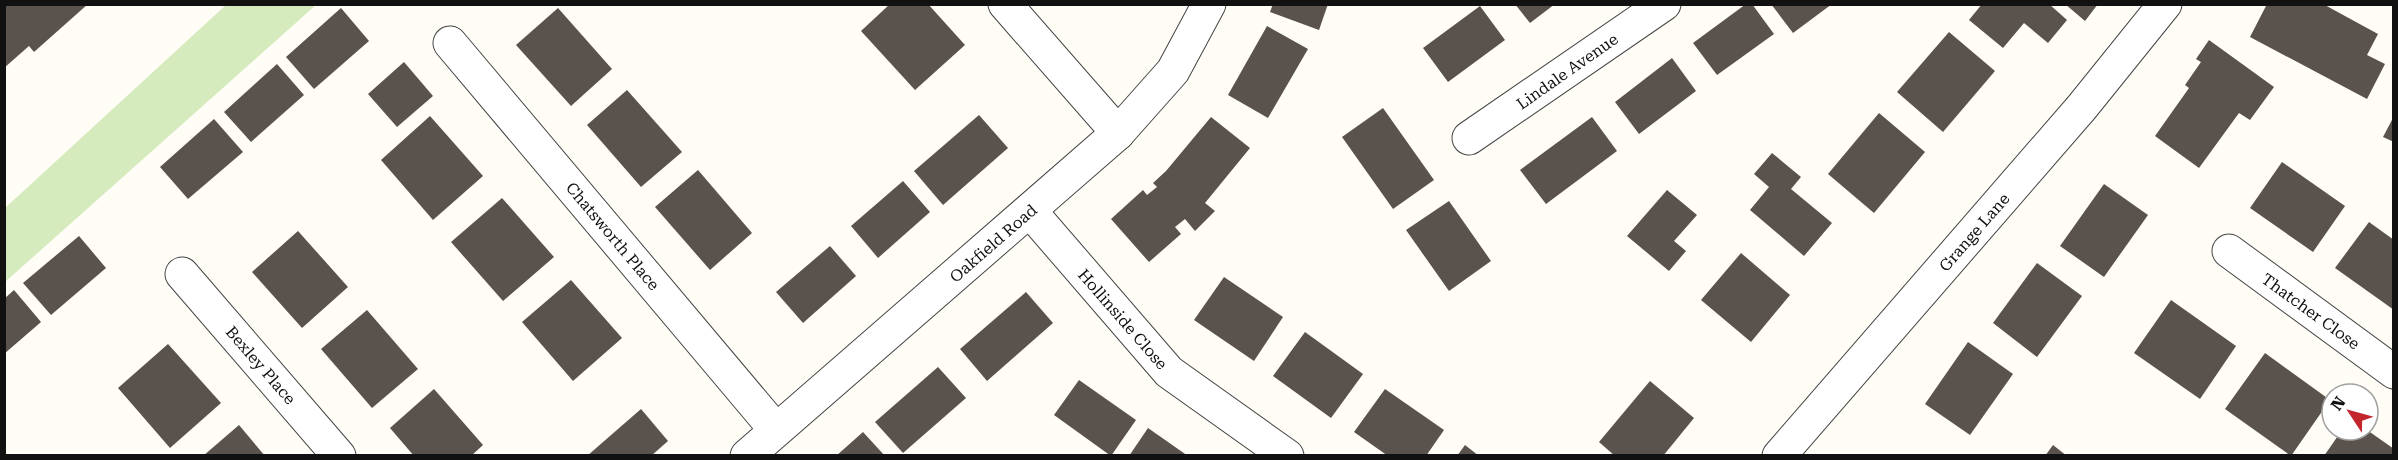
<svg xmlns="http://www.w3.org/2000/svg" width="2398" height="460" font-family="'Roboto Serif',serif">
<style>
.green{fill:#d5ebbd}
.building{fill:#5a524d}
.lines{fill:none;stroke-linecap:round;stroke-linejoin:round}
.minor-casing{stroke:#444;stroke-width:35}
.minor{stroke:#fff;stroke-width:33}
.labels{text-anchor:middle;stroke-width:6;stroke-linejoin:round;paint-order:stroke}
.street-label{font-size:16px;fill:#111;stroke:#fff}
</style>
<rect width="100%" height="100%" fill="#fffdf5"/>
<polygon class="green" points="227,4 316,5 5,282 5,208"/>
<g class="building">
<polygon points="4,4 88,4 34,52 29,46 4,68"/>
<polygon points="890,4 928,4 965,45 915,90 861,31"/>
<polygon points="1273,4 1328,4 1319,30 1270,12"/>
<polygon points="1515,4 1555,4 1530,23"/>
<polygon points="1746,4 1752,4 1774,34 1717,75 1693,43"/>
<polygon points="1771,4 1832,4 1793,33"/>
<polygon points="1982,4 2049,4 2067,20 2048,43 2024,23 2003,48 1969,20"/>
<polygon points="2065,4 2098,4 2085,21"/>
<polygon points="2267,4 2323,4 2378,34 2367,55 2385,64 2367,99 2250,37"/>
<polygon points="1480,6 1505,40 1448,82 1423,48"/>
<polygon points="341,8 369,41 314,89 286,57"/>
<polygon points="558,8 612,69 571,106 516,45"/>
<polygon points="1267,26 1308,49 1268,118 1228,95"/>
<polygon points="1949,32 1995,71 1943,132 1897,92"/>
<polygon points="2209,40 2274,87 2250,120 2239,113 2199,168 2155,136 2189,88 2185,85 2201,62 2196,59"/>
<polygon points="1672,58 1696,91 1639,134 1615,102"/>
<polygon points="404,62 433,96 397,127 368,94"/>
<polygon points="277,64 304,95 251,142 224,112"/>
<polygon points="627,90 682,152 641,187 587,125"/>
<polygon points="1383,108 1434,180 1393,209 1342,137"/>
<polygon points="1879,113 1925,152 1874,213 1828,174"/>
<polygon points="979,115 1008,148 943,205 914,171"/>
<polygon points="430,116 483,176 433,220 381,160"/>
<polygon points="2394,116 2394,142 2383,137"/>
<polygon points="1211,117 1250,148 1205,203 1215,211 1195,231 1185,219 1175,227 1181,234 1149,262 1111,219 1143,190 1147,195 1157,187 1153,183 1166,171"/>
<polygon points="1592,117 1617,151 1546,204 1520,170"/>
<polygon points="214,119 243,152 188,199 160,167"/>
<polygon points="1772,153 1801,177 1791,189 1832,223 1804,256 1750,210 1769,187 1754,174"/>
<polygon points="2282,162 2345,206 2313,252 2250,208"/>
<polygon points="698,170 752,233 710,270 655,207"/>
<polygon points="903,181 930,212 878,258 851,226"/>
<polygon points="2104,184 2148,215 2104,277 2060,246"/>
<polygon points="1667,190 1697,215 1674,241 1686,251 1669,271 1627,236"/>
<polygon points="502,198 554,257 503,301 451,242"/>
<polygon points="1449,201 1491,261 1449,291 1406,230"/>
<polygon points="2369,222 2394,240 2394,310 2335,268"/>
<polygon points="298,231 348,287 302,328 252,272"/>
<polygon points="79,236 106,268 51,315 23,283"/>
<polygon points="830,246 856,276 803,323 776,292"/>
<polygon points="1741,253 1790,295 1751,342 1701,300"/>
<polygon points="2037,263 2082,296 2037,357 1993,323"/>
<polygon points="1224,277 1283,317 1254,361 1194,320"/>
<polygon points="571,280 622,338 573,381 522,322"/>
<polygon points="14,290 41,322 4,354 4,299"/>
<polygon points="1026,292 1053,323 987,381 960,349"/>
<polygon points="2171,300 2236,346 2200,399 2134,353"/>
<polygon points="367,310 418,369 372,408 321,349"/>
<polygon points="1305,332 1363,374 1331,418 1273,376"/>
<polygon points="1968,342 2013,374 1970,435 1925,404"/>
<polygon points="168,344 221,403 170,448 118,388"/>
<polygon points="2265,353 2330,400 2291,456 2225,409"/>
<polygon points="938,367 966,398 903,453 875,422"/>
<polygon points="1079,380 1136,420 1111,456 1054,415"/>
<polygon points="1650,381 1694,418 1663,456 1615,456 1599,442"/>
<polygon points="434,389 483,445 471,456 414,456 390,428"/>
<polygon points="1385,389 1444,430 1426,456 1388,456 1354,432"/>
<polygon points="641,409 668,441 651,456 587,456"/>
<polygon points="239,425 265,456 203,456"/>
<polygon points="1148,428 1188,456 1129,456"/>
<polygon points="2342,430 2367,430 2394,449 2394,456 2324,456"/>
<polygon points="863,432 885,456 836,456"/>
<polygon points="1465,445 1479,456 1457,456"/>
<polygon points="2053,445 2067,456 2045,456"/>
</g>
<g class="lines">
<defs>
<g id="minor">
<polyline points="1005,4 1118,133"/>
<polyline points="450,43 776,430"/>
<polyline points="1469,138 1664,4"/>
<polyline points="1030,211 1169,372 1287,456"/>
<polyline points="2229,251 2394,372"/>
<polyline points="182,274 339,456"/>
<polyline points="747,456 1118,133 1173,71 1209,4"/>
<polyline points="1779,456 2082,107 2165,4"/>
</g>
</defs>
<use href="#minor" class="minor-casing"/>
<use href="#minor" class="minor"/>
</g>
<g class="labels">
<g class="street-label">
<text transform="translate(1567 71) rotate(-35)" y="6">Lindale Avenue</text>
<text transform="translate(1974 232) rotate(-49)" y="6">Grange Lane</text>
<text transform="translate(613 236) rotate(50)" y="6">Chatsworth Place</text>
<text transform="translate(993 243) rotate(-41)" y="6">Oakfield Road</text>
<text transform="translate(2311 311) rotate(36)" y="6">Thatcher Close</text>
<text transform="translate(1123 319) rotate(49)" y="6">Hollinside Close</text>
<text transform="translate(261 365) rotate(49)" y="6">Bexley Place</text>
</g>
</g>
<rect width="2398" height="460" fill="none" stroke="#111111" stroke-width="12"/>
<g transform="translate(2350 412) rotate(306)"><circle r="28" fill="#ffffff" stroke="#a0a0a0" stroke-width="1.5"/>
<path d="M0-4.5L10 22L0 15L-10 22Z" fill="#c4262e"/>
<text y="-9" font-size="16" font-weight="bold" text-anchor="middle" fill="#111111">N</text>
</g>
</svg>
